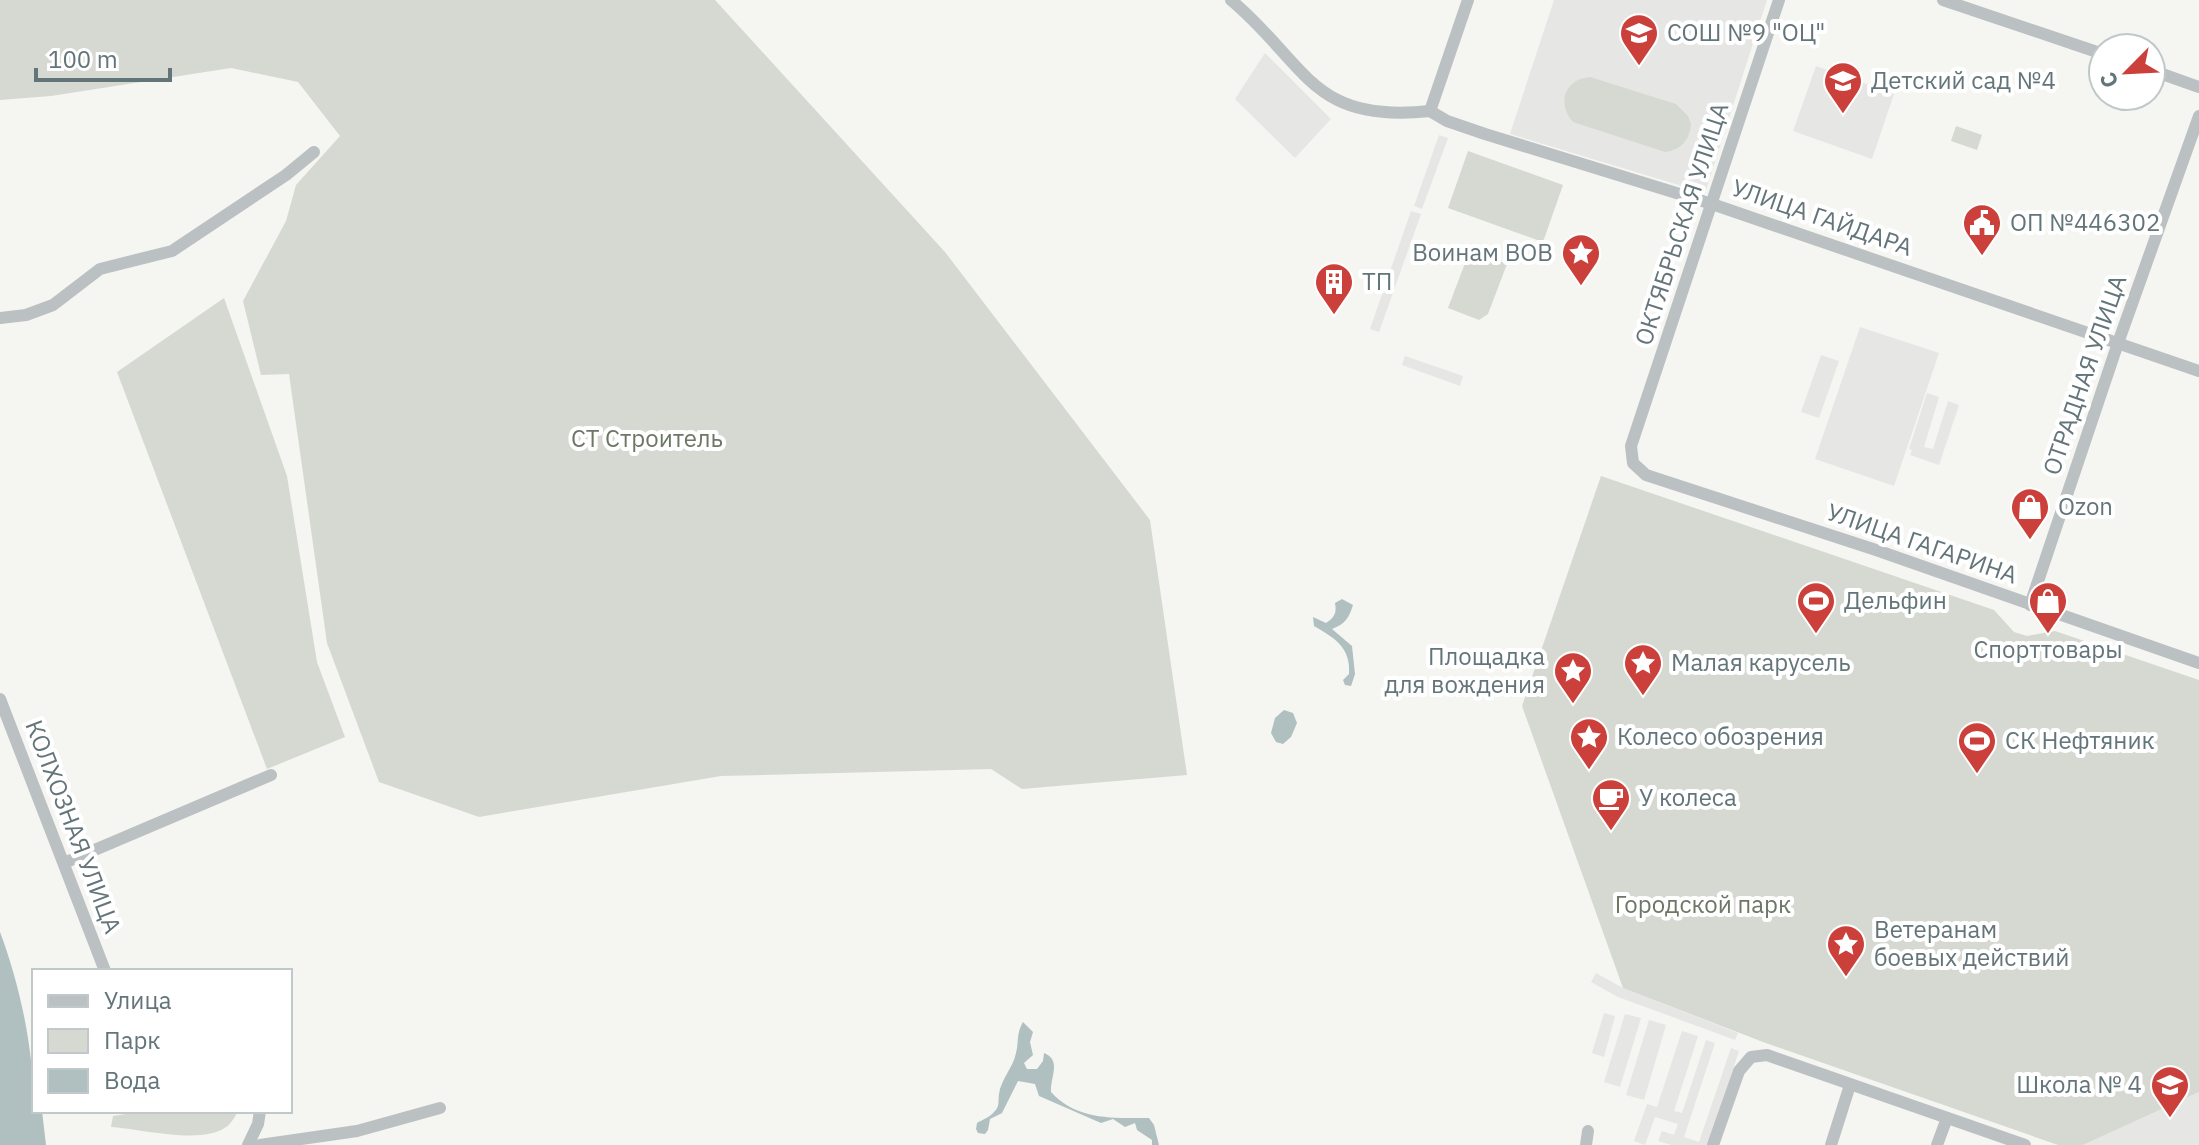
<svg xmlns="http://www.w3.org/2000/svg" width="2199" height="1145" font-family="'IBM Plex Sans',sans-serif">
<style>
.built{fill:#e6e6e5}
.green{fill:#d6d9d2}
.water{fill:#b0bfc0}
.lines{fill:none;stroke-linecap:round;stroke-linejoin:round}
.minor{stroke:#bbc0c2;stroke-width:12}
.labels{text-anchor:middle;stroke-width:8;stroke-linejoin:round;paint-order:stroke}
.poi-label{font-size:24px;fill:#64757a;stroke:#fff;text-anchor:start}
.street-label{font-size:24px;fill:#64757a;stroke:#fff}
.park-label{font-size:24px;fill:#6d7766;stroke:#fff}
</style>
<rect width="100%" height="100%" fill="#f5f5f2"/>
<g class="built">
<polygon points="1554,0 1767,0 1705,193 1510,134"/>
<polygon points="1265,53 1331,119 1295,158 1235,99"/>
<polygon points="1816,66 1894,94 1872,159 1793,131"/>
<polygon points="1439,135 1448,138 1422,209 1414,206"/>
<polygon points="1411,211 1421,214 1379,332 1370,329"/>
<polygon points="1860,327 1939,353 1894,486 1815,459"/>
<polygon points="1821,355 1839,361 1819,418 1801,412"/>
<polygon points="1405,356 1463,376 1460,386 1402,365"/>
<polygon points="1927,393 1939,397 1924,447 1933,449 1948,401 1959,405 1939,465 1910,455 1912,450 1909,449"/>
<polygon points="1596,973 1623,988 1738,1033 1735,1040 1618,997 1591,982"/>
<polygon points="1604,1013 1615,1016 1604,1057 1592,1053"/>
<polygon points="1625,1014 1641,1018 1620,1087 1604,1082"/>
<polygon points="1649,1020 1666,1025 1644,1100 1626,1095"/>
<polygon points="1682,1031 1698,1036 1674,1111 1682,1113 1706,1040 1715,1043 1684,1137 1699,1142 1731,1048 1739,1051 1708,1145 1671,1145 1658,1141 1662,1131 1674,1135 1678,1124 1655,1117 1645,1145 1634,1141 1647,1104 1657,1107"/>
<polygon points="2199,1092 2199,1145 2083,1145"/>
</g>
<g class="green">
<polygon points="0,0 715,0 945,252 1150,520 1187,775 1022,789 991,769 721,776 479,817 379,782 327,643 289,374 261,375 243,301 286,221 296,185 340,136 298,82 231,68 51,96 0,100"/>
<path d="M1590,77L1676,104L1688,116L1691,124C1690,140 1681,150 1665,152L1573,122C1556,103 1565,79 1590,77Z"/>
<polygon points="1956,126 1982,135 1977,150 1951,141"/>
<polygon points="1468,151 1563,185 1543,242 1448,208"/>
<polygon points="1470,250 1507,264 1488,314 1479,320 1448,308"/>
<polygon points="224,298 287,476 317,662 345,737 267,769 117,372"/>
<polygon points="1601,476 1994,610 2014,632 2027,636 2055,631 2199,680 2199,1092 2083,1145 2058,1145 1763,1042 1623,988 1522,706"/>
<path d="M144,1111H238V1112C235,1116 231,1124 226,1127C202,1145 141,1129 111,1127L113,1116Z"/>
</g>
<g class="water">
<path d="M1342,599L1353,605C1349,618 1345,624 1332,629L1352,646L1355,674L1351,686L1345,685L1343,680L1349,674C1351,648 1335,638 1314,626L1313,617L1326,623C1334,618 1337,613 1335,603Z"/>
<polygon points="1284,710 1293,713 1297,723 1291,737 1283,744 1276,742 1271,733 1275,718"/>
<path d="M0,932C21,988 34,1052 34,1111H42L46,1145H0Z"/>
<path d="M1023,1022L1033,1032L1030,1042L1033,1055L1024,1063L1027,1069H1037L1043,1061L1044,1053C1062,1060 1050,1077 1051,1092C1077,1121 1115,1118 1149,1118L1154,1125L1159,1145H1152V1140L1137,1130L1135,1123L1125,1127L1113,1119L1101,1123L1039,1096L1035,1084L1018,1081L1002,1113L990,1119L988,1130L985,1134L978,1133L976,1129L977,1123C982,1120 990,1117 994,1112C1000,1107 998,1101 999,1094C1001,1079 1013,1068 1016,1053C1019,1041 1016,1034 1023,1022Z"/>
</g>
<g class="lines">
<g class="minor">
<path d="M1231,0C1308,65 1311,124 1430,111"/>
<polyline points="1779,0 1631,446 1633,463 1646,475 1876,550 2199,663"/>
<polyline points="1943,0 2103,54"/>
<polyline points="2151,70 2199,87"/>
<polyline points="1430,111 1447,121 1485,134 1712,204 2199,371"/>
<polyline points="1430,111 1468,0"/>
<polyline points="0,318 26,315 53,305 100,269 172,251 286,175 314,152"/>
<polyline points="2030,605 2118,343 2199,116"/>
<polyline points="0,699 105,971"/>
<polyline points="64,863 271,775"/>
<polyline points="248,1145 258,1124 260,1111"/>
<polyline points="260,1145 357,1131 440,1108"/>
<polyline points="1586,1145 1588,1131"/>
<polyline points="1713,1145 1739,1071 1751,1057 1767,1055 2025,1145"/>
<polyline points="1831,1145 1850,1085"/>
<polyline points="1937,1145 1947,1118"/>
</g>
</g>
<defs>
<symbol id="school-pin" viewBox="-11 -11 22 30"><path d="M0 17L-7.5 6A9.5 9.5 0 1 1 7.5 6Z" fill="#cc403b" stroke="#fff"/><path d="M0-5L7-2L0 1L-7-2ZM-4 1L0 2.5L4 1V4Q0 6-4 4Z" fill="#fff"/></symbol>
<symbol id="civic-pin" viewBox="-11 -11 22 30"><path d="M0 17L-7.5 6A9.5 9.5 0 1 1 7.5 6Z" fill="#cc403b" stroke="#fff"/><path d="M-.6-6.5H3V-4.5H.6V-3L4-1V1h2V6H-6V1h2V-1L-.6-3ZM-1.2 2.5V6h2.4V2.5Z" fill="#fff"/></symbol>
<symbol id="sight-pin" viewBox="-11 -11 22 30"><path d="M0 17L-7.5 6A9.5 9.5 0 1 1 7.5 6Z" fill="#cc403b" stroke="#fff"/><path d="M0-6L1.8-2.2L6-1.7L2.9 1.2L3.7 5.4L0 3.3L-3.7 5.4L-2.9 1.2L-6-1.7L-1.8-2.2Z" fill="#fff"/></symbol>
<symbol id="building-pin" viewBox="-11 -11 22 30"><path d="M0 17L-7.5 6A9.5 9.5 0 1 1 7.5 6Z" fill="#cc403b" stroke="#fff"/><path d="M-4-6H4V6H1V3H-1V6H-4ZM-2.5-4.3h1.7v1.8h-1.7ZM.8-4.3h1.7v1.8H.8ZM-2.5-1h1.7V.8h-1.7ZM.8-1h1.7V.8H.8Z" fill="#fff"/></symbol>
<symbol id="shop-pin" viewBox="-11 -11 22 30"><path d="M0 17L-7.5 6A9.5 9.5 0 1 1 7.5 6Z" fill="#cc403b" stroke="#fff"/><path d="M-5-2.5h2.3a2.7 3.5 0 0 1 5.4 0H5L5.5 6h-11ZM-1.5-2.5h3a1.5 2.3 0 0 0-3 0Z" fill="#fff"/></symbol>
<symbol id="stadium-pin" viewBox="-11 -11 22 30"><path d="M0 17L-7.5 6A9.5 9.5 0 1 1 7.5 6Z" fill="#cc403b" stroke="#fff"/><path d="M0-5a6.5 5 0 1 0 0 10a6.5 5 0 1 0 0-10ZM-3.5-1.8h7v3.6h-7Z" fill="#fff"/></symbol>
<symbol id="cafe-pin" viewBox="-11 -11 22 30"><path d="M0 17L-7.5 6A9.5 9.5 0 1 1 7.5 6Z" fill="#cc403b" stroke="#fff"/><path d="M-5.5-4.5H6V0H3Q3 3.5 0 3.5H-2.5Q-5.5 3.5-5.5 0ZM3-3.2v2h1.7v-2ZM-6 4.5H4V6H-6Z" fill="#fff"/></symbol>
</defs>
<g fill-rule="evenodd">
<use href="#school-pin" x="1617" y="11" width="44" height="60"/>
<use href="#school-pin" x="1821" y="59" width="44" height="60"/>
<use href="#civic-pin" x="1960" y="201" width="44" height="60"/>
<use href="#sight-pin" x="1559" y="231" width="44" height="60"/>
<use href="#building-pin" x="1312" y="260" width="44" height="60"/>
<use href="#shop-pin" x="2008" y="485" width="44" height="60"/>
<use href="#stadium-pin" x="1794" y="579" width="44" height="60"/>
<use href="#shop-pin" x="2026" y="579" width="44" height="60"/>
<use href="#sight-pin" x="1621" y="641" width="44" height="60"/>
<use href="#sight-pin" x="1551" y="649" width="44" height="60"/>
<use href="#sight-pin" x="1567" y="715" width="44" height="60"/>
<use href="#stadium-pin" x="1955" y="719" width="44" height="60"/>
<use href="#cafe-pin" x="1589" y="776" width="44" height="60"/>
<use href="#sight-pin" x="1824" y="922" width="44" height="60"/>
<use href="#school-pin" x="2148" y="1063" width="44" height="60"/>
</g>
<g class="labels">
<g class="poi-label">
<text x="1667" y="41">СОШ №9 "ОЦ"</text>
<text x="1871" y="89">Детский сад №4</text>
<text x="2010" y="231">ОП №446302</text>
<text x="1553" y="261" text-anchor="end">Воинам ВОВ</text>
<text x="1362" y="290">ТП</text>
<text x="2058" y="515">Ozon</text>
<text x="1844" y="609">Дельфин</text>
<text x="2048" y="658" text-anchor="middle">Спорттовары</text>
<text x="1545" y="665" text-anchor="end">Площадка<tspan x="1545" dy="28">для вождения</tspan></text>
<text x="1671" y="671">Малая карусель</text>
<text x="1617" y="745">Колесо обозрения</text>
<text x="2005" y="749">СК Нефтяник</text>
<text x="1639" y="806">У колеса</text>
<text x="1874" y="938">Ветеранам<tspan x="1874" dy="28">боевых действий</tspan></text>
<text x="2142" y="1093" text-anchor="end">Школа № 4</text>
</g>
<g class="street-label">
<text transform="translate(1822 218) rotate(19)" y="8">УЛИЦА ГАЙДАРА</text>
<text transform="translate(1682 224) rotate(-72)" y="8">ОКТЯБРЬСКАЯ УЛИЦА</text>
<text transform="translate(2085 375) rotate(-71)" y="8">ОТРАДНАЯ УЛИЦА</text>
<text transform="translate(1922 544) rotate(19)" y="8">УЛИЦА ГАГАРИНА</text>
<text transform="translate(73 827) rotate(69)" y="8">КОЛХОЗНАЯ УЛИЦА</text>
</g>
<g class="park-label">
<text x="647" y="447">СТ Строитель</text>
<text x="1703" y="913">Городской парк</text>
</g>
</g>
<rect x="32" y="969" width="260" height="144" fill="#ffffff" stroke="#c1c8ca" stroke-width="2"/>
<rect x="48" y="995" width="40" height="12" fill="#bbc0c2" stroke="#c1c8ca" stroke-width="2"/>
<text x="104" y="1009" font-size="24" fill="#64757a">Улица</text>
<rect x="48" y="1029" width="40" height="24" fill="#d6d9d2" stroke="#c1c8ca" stroke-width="2"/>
<text x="104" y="1049" font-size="24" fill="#64757a">Парк</text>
<rect x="48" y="1069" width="40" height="24" fill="#b0bfc0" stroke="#c1c8ca" stroke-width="2"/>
<text x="104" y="1089" font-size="24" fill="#64757a">Вода</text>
<g transform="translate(2127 72) rotate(246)"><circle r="38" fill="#ffffff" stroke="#c1c8ca" stroke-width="2"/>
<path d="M0-6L14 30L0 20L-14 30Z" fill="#cc403b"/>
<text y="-12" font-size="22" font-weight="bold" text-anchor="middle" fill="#64757a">С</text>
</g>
<path d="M36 68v12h134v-12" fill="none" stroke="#64757a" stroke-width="4"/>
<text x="48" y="68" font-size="24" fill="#64757a" stroke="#ffffff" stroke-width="6" paint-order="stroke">100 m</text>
</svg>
